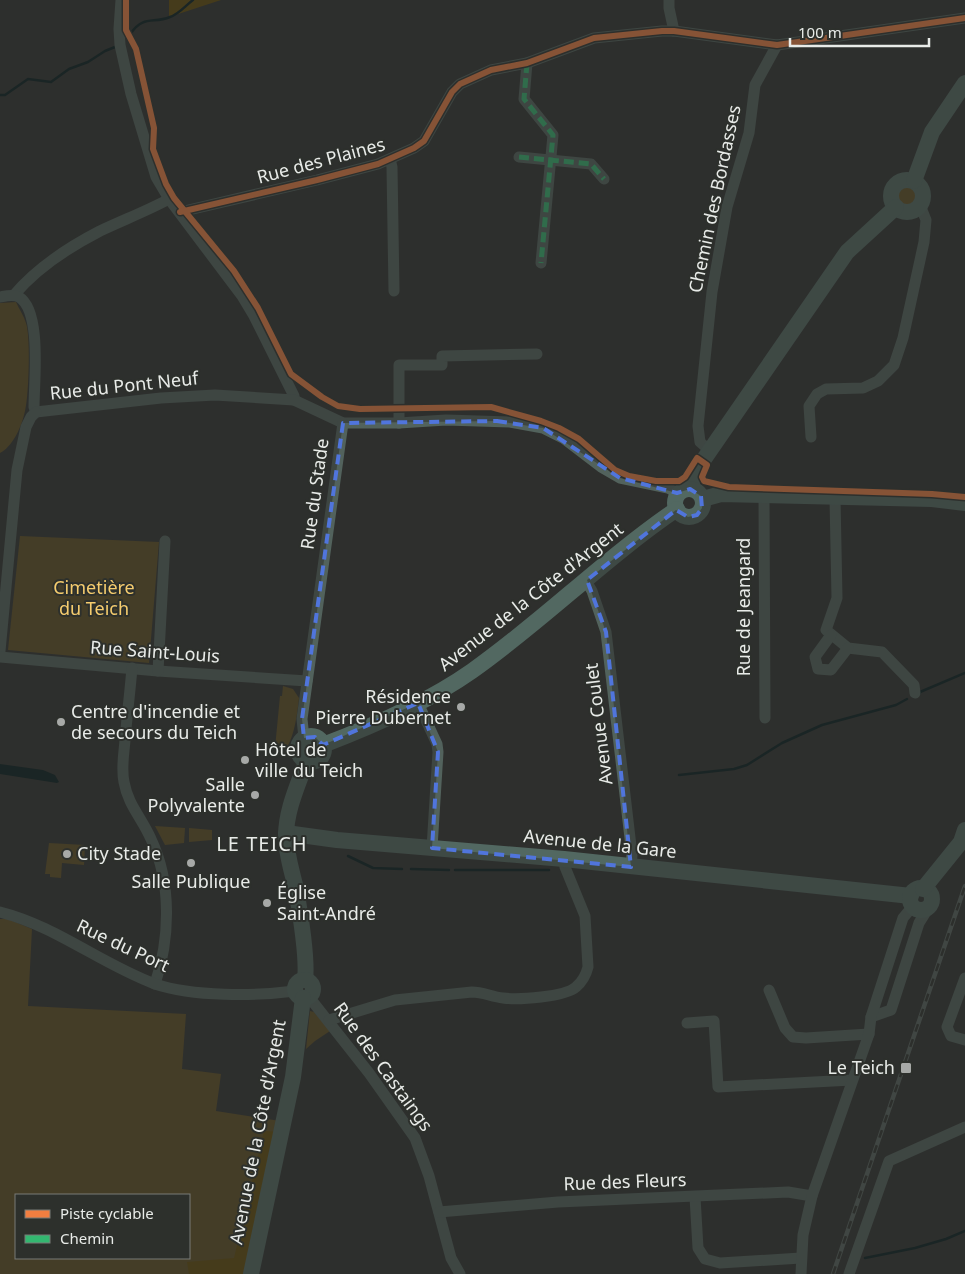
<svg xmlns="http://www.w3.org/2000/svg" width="965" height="1274" font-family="'Noto Sans',sans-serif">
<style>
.green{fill:#604e20;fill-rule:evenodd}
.forest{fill:#634b06}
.water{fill:#041a1b}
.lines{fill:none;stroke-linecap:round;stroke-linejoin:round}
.stream{stroke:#041a1b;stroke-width:2.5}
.minor{stroke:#52625c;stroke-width:11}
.secondary{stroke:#526861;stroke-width:16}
.rail-casing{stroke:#58635e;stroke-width:4.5}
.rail{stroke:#2d302c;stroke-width:2.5;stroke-dasharray:8;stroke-linecap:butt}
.quiet{stroke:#33b770;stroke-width:5;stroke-dasharray:10 5;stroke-linecap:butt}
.cycleway-casing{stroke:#2d302c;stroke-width:9}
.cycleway{stroke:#f27e40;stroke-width:6}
.marked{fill:none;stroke:#5075dc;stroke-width:4;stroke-dasharray:10 6;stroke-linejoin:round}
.poi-dot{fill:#a7a9a7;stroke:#2d302c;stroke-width:2}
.labels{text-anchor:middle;stroke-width:4;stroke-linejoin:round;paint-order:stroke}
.street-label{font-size:18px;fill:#e8ebe8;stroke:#2d302c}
.park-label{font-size:18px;fill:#f5cc6e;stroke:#2d302c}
.poi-label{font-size:18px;fill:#e8ebe8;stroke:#2d302c;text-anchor:start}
.quarter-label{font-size:20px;letter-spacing:1px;fill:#e8ebe8;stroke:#2d302c}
</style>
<rect width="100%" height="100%" fill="#2e2f2d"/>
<g class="green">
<circle cx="907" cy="196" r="9"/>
<path d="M16,302C19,309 24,316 26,323C31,336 29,402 24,415C21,428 12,447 0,453V303Z"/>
<polygon points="20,536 159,542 149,663 8,650"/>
<path d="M283,686L293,689L299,698C297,716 295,732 287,748H275L280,696H282Z"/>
<polygon points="155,826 185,828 184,843 165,845"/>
<polygon points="189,828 212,830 212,840 189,842"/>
<polygon points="49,843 85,845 84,865 62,863 61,878 50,877 50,874 45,874"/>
<path d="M0,919H8L32,929L28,1006L186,1014L182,1069L221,1074L216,1111L287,1122L257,1274H0ZM16,1195H189V1258H16Z"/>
<polygon points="310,1011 314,1012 330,1031 315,1041 306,1049"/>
</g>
<g class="forest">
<polygon points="169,0 221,0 169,17"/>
<polygon points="264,1131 285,1132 257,1274 189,1274 187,1262 234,1258"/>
</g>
<polygon class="water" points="0,764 43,770 55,775 59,782 57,783 0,774"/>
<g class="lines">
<g class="stream">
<path d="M131,33C144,15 153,24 170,17C179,14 185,6 193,0"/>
<polyline points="0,95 5,95 28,79 51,82 69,69 88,62 105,51 115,47"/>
<polyline points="919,694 920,692 965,673"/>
<polyline points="679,775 734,769 747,765 782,743 822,725 896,705 907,699"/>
<polyline points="348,856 373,868 402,869"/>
<polyline points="411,869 449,870"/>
<polyline points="455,870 549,870"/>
<polyline points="865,1258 915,1248 946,1239 965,1231"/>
</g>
<g class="minor">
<polyline points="121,0 119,29 120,45 131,94 156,177 169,199 242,296 254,316 294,396 294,400"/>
<polyline points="669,0 669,8 674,31"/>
<polyline points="527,63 524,99 553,135 541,263"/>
<polyline points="519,157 591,164 604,179"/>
<polyline points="390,159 392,167 394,291"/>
<polyline points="180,212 317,180 378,164 414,148 424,141 452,92 460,84 491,70 527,63 594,38 662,31 674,31 777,45 965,18"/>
<path d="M14,295C36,269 69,247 100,231C123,220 147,211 169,199"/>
<path d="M0,297C6,296 13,294 19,297C42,311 34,382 34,407L36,412"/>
<polyline points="36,412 161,398 215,395 294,400 343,423 399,423 446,420 510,422 543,428 563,438 601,467 620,478 668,488 679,494"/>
<polyline points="399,423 399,365 442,365 442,356 537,354"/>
<polyline points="811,437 809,406 817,394 826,389 863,388 878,381 894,365 903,338 924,242 926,220 920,205"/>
<polyline points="709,450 700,442 698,426 712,292 727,207 749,133 755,85 777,45"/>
<polyline points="764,496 765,718"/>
<polyline points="835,498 837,598 826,630 848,648 882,652 914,685 915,693"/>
<polyline points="586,581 592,591 606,632 632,855 631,867"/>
<polyline points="831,635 815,657 818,669 831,670 848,648"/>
<polyline points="0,651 17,470 26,427 31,417 36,412"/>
<polyline points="0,657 158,671 307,681"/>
<path d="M132,668C130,692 127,716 125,740C124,754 121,768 124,782C128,805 142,818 151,839C172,883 170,939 155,984"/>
<polyline points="158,671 165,541"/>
<polyline points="418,703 437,744 438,752 432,848"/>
<polyline points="304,738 302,719 343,423"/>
<path d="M0,912C56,926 101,964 155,984C193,997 256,996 295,991"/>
<polyline points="965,978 947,1027 951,1036 965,1040"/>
<polyline points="769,990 785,1028 793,1037 806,1038 869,1034"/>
<polyline points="309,997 369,1073 415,1138 429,1176 451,1258 460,1274"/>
<polyline points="871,1017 891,1010 919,923 929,907"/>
<path d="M329,1020L395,1000L472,992C483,992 492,997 503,998C518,1000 565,997 576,987C582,982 586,975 588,967L585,916L565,867L564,859"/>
<polyline points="687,1023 714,1021 718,1087 852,1080"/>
<polyline points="695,1197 698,1248 705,1259 720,1263 801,1258"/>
<polyline points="439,1212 558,1202 788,1192 812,1196"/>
<polyline points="801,1274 803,1235 812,1196 869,1034 871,1017 903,918 913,906"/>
<polyline points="849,1274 889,1161 965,1127"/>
</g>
<g class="secondary">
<circle cx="907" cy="196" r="16"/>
<polyline points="914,181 932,132 965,83"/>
<polyline points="690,489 694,476 702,462 847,252 896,207"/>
<circle cx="689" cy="503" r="14"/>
<polyline points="703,499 721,494 932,499 965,503"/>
<circle cx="311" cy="749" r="13"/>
<path d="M323,745C373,726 428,702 472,671C543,621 605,558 677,509"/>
<polyline points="286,833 337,840 564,859 911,896"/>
<circle cx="921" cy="899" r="11"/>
<polyline points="923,889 961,842 965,830"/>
<path d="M305,980C308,958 300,912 296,889C292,871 286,854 286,836C286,810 298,785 306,762"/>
<circle cx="304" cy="989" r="9"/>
<polyline points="251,1274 293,1077 303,998"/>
</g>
<defs>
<polyline id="rail" points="833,1274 965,886"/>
</defs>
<use href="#rail" class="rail-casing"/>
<use href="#rail" class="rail"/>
<g class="quiet">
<polyline points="527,63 524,99 553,135 541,263"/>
<polyline points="519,157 591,164 604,179"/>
</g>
<defs>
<g id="cycleway">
<polyline points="126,0 126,30 136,49 154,128 153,149 166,184 174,198 234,271 258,308 291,374 322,397 338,406 360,409 491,407 541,421 559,428 579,439 615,470 629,476 656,481 679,481 685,477 697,458 707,465 702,477 704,481 729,487 932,494 965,497"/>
<polyline points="180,212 317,180 378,164 414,148 424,141 452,92 460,84 491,70 527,63 594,38 662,31 674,31 777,45 965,18"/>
</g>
</defs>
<use href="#cycleway" class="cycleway-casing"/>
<use href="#cycleway" class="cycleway"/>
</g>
<path d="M0 0H965V1274H0ZM497,421L543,428L620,478L677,493L690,489L701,496L702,508L697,515L688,517L676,510L587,580L606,632L631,867L432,848L438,752L418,703L323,745L315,737L304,738L302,719L343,423Z" fill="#2e2f2d" fill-opacity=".55" fill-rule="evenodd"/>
<path class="marked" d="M497,421L543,428L620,478L677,493L690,489L701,496L702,508L697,515L688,517L676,510L587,580L606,632L631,867L432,848L438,752L418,703L323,745L315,737L304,738L302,719L343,423Z"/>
<g class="poi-dot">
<circle cx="461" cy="707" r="5"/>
<circle cx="61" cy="722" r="5"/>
<circle cx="245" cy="760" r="5"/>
<circle cx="255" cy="795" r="5"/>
<circle cx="67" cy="854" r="5"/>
<circle cx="191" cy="863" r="5"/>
<circle cx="267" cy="903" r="5"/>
<rect x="900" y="1062" width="12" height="12" rx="2.5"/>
</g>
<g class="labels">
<g class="street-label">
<text transform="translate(321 161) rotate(-15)" y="6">Rue des Plaines</text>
<text transform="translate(715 199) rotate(-78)" y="6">Chemin des Bordasses</text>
<text transform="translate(124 386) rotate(-6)" y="6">Rue du Pont Neuf</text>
<text transform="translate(315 494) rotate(-82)" y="6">Rue du Stade</text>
<text transform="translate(531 597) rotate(-38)" y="6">Avenue de la Côte d'Argent</text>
<text transform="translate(744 607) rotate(-90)" y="6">Rue de Jeangard</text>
<text transform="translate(155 652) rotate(4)" y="6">Rue Saint-Louis</text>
<text transform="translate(599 724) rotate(-97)" y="6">Avenue Coulet</text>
<text transform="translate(600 844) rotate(6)" y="6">Avenue de la Gare</text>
<text transform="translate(123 946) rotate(25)" y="6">Rue du Port</text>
<text transform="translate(383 1067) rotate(54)" y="6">Rue des Castaings</text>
<text transform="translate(258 1132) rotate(-79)" y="6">Avenue de la Côte d'Argent</text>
<text transform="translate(625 1182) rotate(-2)" y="6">Rue des Fleurs</text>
</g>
<g class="park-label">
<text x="94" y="594">Cimetière<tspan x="94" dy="21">du Teich</tspan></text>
</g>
<g class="poi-label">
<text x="451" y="703" text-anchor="end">Résidence<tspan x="451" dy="21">Pierre Dubernet</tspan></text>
<text x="71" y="718">Centre d'incendie et<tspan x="71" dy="21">de secours du Teich</tspan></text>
<text x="255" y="756">Hôtel de<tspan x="255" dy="21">ville du Teich</tspan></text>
<text x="245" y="791" text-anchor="end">Salle<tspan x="245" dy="21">Polyvalente</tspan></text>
<text x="77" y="860">City Stade</text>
<text x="191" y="888" text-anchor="middle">Salle Publique</text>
<text x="277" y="899">Église<tspan x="277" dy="21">Saint-André</tspan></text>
<text x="895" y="1074" text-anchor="end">Le Teich</text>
</g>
<g class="quarter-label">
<text x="262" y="851">LE TEICH</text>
</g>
</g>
<rect x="15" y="1194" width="175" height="65" fill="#2d302c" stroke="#787b77"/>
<rect x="25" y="1210" width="25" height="8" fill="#f27e40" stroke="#787b77"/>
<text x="60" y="1219" font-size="15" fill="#e8ebe8">Piste cyclable</text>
<rect x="25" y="1235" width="25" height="8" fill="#33b770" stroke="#787b77"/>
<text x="60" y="1244" font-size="15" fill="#e8ebe8">Chemin</text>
<path d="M790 38v8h139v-8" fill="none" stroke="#e8ebe8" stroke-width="2.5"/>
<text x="798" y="38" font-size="15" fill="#e8ebe8" stroke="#2d302c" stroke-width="4" paint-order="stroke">100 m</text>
</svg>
